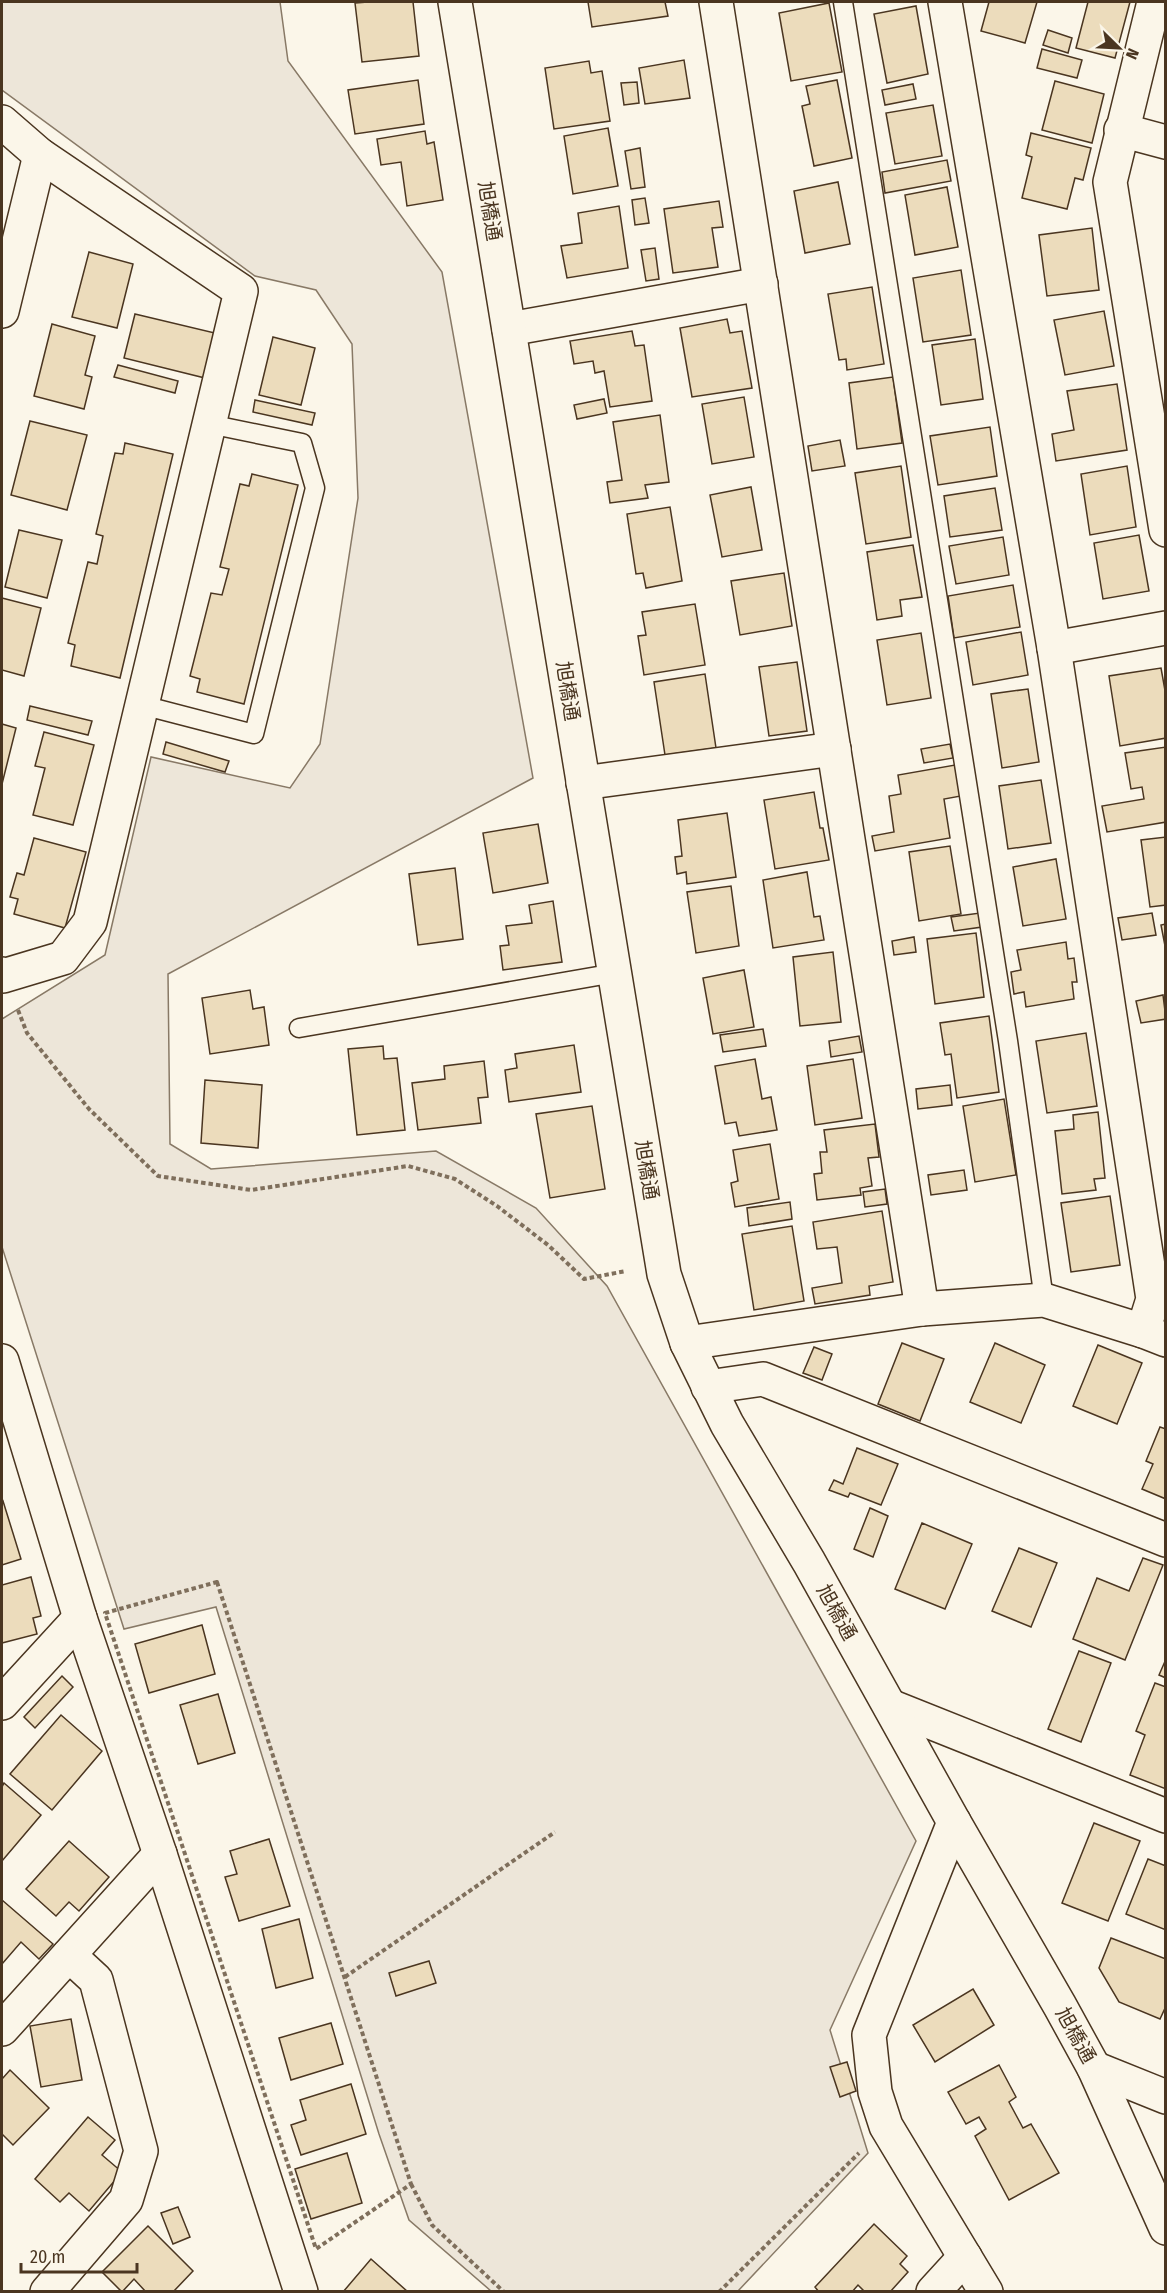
<svg xmlns="http://www.w3.org/2000/svg" width="1167" height="2293" font-family="'Fira Sans Condensed','Noto Sans JP',sans-serif">
<style>
.green{fill:#ede6d9;stroke:#887966;stroke-width:1.5}
.building{fill:#ecdcbc;stroke:#4a3520;stroke-width:1.5}
.lines{fill:none;stroke-linecap:round;stroke-linejoin:round}
.service-casing{stroke:#4a3520;stroke-width:21}
.minor-casing{stroke:#4a3520;stroke-width:36}
.tertiary-casing{stroke:#4a3520;stroke-width:36}
.path{stroke:#7f6f5c;stroke-width:4;stroke-dasharray:4.5 3;stroke-linecap:butt}
.service{stroke:#fbf6e9;stroke-width:18}
.minor{stroke:#fbf6e9;stroke-width:33}
.tertiary{stroke:#fbf6e9;stroke-width:33}
.labels{text-anchor:middle;stroke-width:4.5;stroke-linejoin:round;paint-order:stroke}
.street-label{font-size:20px;fill:#4a3520;stroke:#fbf6e9}
</style>
<rect width="100%" height="100%" fill="#fbf6e9"/>
<polygon class="green" points="2,2 280,2 288,61 442,272 533,778 168,974 170,1144 211,1169 436,1151 536,1208 607,1286 916,1841 830,2030 868,2153 738,2291 491,2291 409,2220 379,2134 216,1607 124,1629 2,1247 2,1019 105,955 151,757 290,788 320,744 358,498 352,344 316,290 255,276 2,90"/>
<g class="building">
<polygon points="368,2 413,2 419,56 362,62 355,3"/>
<polygon points="588,2 665,2 668,16 592,27"/>
<polygon points="989,2 1037,2 1025,43 981,31"/>
<polygon points="1088,2 1130,2 1115,58 1076,48"/>
<polygon points="829,3 842,72 791,81 779,13"/>
<polygon points="916,6 928,74 887,83 874,14"/>
<polygon points="1048,30 1072,38 1068,53 1043,45"/>
<polygon points="1042,49 1082,60 1077,78 1037,68"/>
<polygon points="684,60 690,98 645,104 639,68"/>
<polygon points="589,61 591,73 602,71 610,121 554,129 545,68"/>
<polygon points="418,80 424,124 355,134 348,90"/>
<polygon points="837,80 852,158 814,166 802,106 810,104 806,86"/>
<polygon points="1055,81 1104,94 1092,143 1042,130"/>
<polygon points="637,82 639,103 624,105 621,83"/>
<polygon points="913,84 916,99 885,105 882,90"/>
<polygon points="933,105 942,156 895,164 886,113"/>
<polygon points="608,128 618,186 573,194 564,136"/>
<polygon points="425,131 427,144 434,142 443,200 407,206 401,162 381,165 377,139"/>
<polygon points="1031,133 1091,148 1083,180 1075,178 1067,209 1022,198 1032,157 1026,155"/>
<polygon points="640,148 645,187 631,189 625,151"/>
<polygon points="947,160 951,181 885,193 882,172"/>
<polygon points="838,182 850,244 805,253 794,191"/>
<polygon points="947,187 958,247 915,255 905,195"/>
<polygon points="645,198 649,223 635,225 632,200"/>
<polygon points="719,201 723,227 712,228 718,267 673,273 664,209"/>
<polygon points="619,206 628,268 567,278 561,246 582,243 578,213"/>
<polygon points="1092,228 1099,290 1047,296 1039,235"/>
<polygon points="655,248 659,279 646,281 641,250"/>
<polygon points="89,252 133,264 117,328 72,317"/>
<polygon points="961,270 971,335 923,342 913,278"/>
<polygon points="872,287 884,364 847,370 846,359 839,360 828,294"/>
<polygon points="1104,311 1114,366 1065,375 1054,320"/>
<polygon points="135,314 219,334 209,379 124,358"/>
<polygon points="727,319 730,333 742,331 752,388 692,397 680,328"/>
<polygon points="52,324 95,336 85,375 92,377 84,409 34,396"/>
<polygon points="632,331 635,346 644,345 652,401 610,407 604,371 595,373 593,361 574,364 570,341"/>
<polygon points="273,337 315,348 301,405 259,395"/>
<polygon points="975,339 983,399 941,405 932,345"/>
<polygon points="118,365 178,381 175,393 114,377"/>
<polygon points="893,377 902,443 857,449 849,383"/>
<polygon points="1117,384 1127,450 1056,461 1052,434 1074,430 1067,391"/>
<polygon points="744,397 754,457 712,464 702,404"/>
<polygon points="604,399 607,413 577,419 574,405"/>
<polygon points="255,400 315,413 312,425 253,412"/>
<polygon points="660,415 669,482 645,485 648,498 610,503 607,482 622,480 613,422"/>
<polygon points="30,421 87,435 67,510 11,495"/>
<polygon points="990,427 997,476 938,485 930,436"/>
<polygon points="840,440 845,466 812,471 808,446"/>
<polygon points="125,443 173,454 120,678 71,666 75,645 68,643 88,562 97,564 103,536 96,534 115,453 123,454"/>
<polygon points="901,466 911,537 866,544 855,473"/>
<polygon points="1127,466 1136,527 1090,535 1081,474"/>
<polygon points="252,474 298,485 244,704 197,692 200,679 190,676 211,593 222,595 229,569 220,567 240,484 249,486"/>
<polygon points="751,487 762,550 722,557 710,495"/>
<polygon points="995,488 1002,530 950,537 944,496"/>
<polygon points="670,507 682,581 646,588 643,573 636,574 627,514"/>
<polygon points="19,530 62,540 47,598 5,587"/>
<polygon points="1139,535 1149,591 1103,599 1094,543"/>
<polygon points="1003,537 1009,575 956,584 949,546"/>
<polygon points="913,545 922,597 900,600 902,616 877,620 867,552"/>
<polygon points="784,573 792,626 740,635 731,581"/>
<polygon points="1013,585 1020,627 954,638 948,596"/>
<polygon points="2,598 41,608 24,676 2,670"/>
<polygon points="695,604 705,665 644,675 638,636 646,635 642,612"/>
<polygon points="1021,632 1028,675 973,685 966,642"/>
<polygon points="921,633 931,698 887,705 877,640"/>
<polygon points="797,662 807,731 769,736 759,667"/>
<polygon points="1161,668 1166,696 1166,738 1120,746 1109,676"/>
<polygon points="705,674 716,748 665,755 654,682"/>
<polygon points="1028,689 1039,762 1002,768 991,694"/>
<polygon points="30,706 92,721 88,735 27,720"/>
<polygon points="2,724 16,728 2,784"/>
<polygon points="44,732 94,745 73,825 33,815 45,768 35,766"/>
<polygon points="166,742 229,761 225,772 163,754"/>
<polygon points="950,744 953,758 924,763 921,749"/>
<polygon points="1166,747 1166,822 1107,832 1102,806 1144,799 1142,787 1131,789 1125,753"/>
<polygon points="955,765 961,796 944,799 950,838 875,851 872,836 894,832 889,796 901,794 898,775"/>
<polygon points="1041,780 1051,843 1008,849 999,786"/>
<polygon points="814,792 820,828 823,828 829,860 775,869 764,800"/>
<polygon points="727,813 736,877 687,884 686,872 677,874 675,857 682,856 678,820"/>
<polygon points="538,824 548,883 493,893 483,833"/>
<polygon points="1166,837 1166,905 1150,907 1141,840"/>
<polygon points="34,838 86,852 65,928 14,914 18,899 10,897 17,873 24,875"/>
<polygon points="950,846 961,914 919,921 909,852"/>
<polygon points="1056,859 1066,919 1023,926 1013,867"/>
<polygon points="455,868 463,939 418,945 409,874"/>
<polygon points="807,872 814,917 820,916 824,940 773,948 763,880"/>
<polygon points="731,886 739,946 696,953 687,892"/>
<polygon points="553,901 562,962 503,970 500,946 509,945 506,926 532,923 529,905"/>
<polygon points="980,913 982,927 954,931 951,917"/>
<polygon points="1152,913 1156,935 1122,940 1118,918"/>
<polygon points="1166,924 1166,951 1161,925"/>
<polygon points="976,933 984,997 935,1004 927,939"/>
<polygon points="914,937 916,952 894,955 892,941"/>
<polygon points="1066,942 1068,959 1074,958 1077,982 1072,982 1074,999 1026,1007 1024,992 1014,994 1011,972 1021,970 1017,950"/>
<polygon points="833,952 841,1022 800,1026 793,957"/>
<polygon points="744,970 754,1027 713,1034 703,978"/>
<polygon points="250,990 253,1009 264,1007 269,1045 210,1054 202,998"/>
<polygon points="1163,995 1166,1019 1141,1023 1136,1001"/>
<polygon points="989,1016 999,1092 957,1098 951,1054 945,1055 940,1023"/>
<polygon points="763,1029 766,1046 723,1052 720,1035"/>
<polygon points="1086,1033 1097,1106 1047,1113 1036,1041"/>
<polygon points="859,1036 862,1052 831,1057 829,1041"/>
<polygon points="574,1045 581,1092 509,1102 505,1070 517,1068 515,1054"/>
<polygon points="383,1046 384,1059 397,1058 405,1130 357,1135 348,1049"/>
<polygon points="755,1059 762,1099 771,1097 777,1130 739,1136 736,1122 725,1124 715,1066"/>
<polygon points="853,1059 862,1118 815,1125 807,1066"/>
<polygon points="484,1061 488,1097 478,1098 481,1123 418,1130 412,1083 445,1079 444,1066"/>
<polygon points="205,1080 262,1085 258,1148 201,1143"/>
<polygon points="950,1085 952,1105 918,1109 916,1089"/>
<polygon points="1004,1099 1016,1175 975,1182 963,1106"/>
<polygon points="592,1106 605,1189 550,1198 536,1114"/>
<polygon points="1098,1112 1105,1178 1094,1179 1096,1190 1062,1194 1055,1131 1074,1129 1073,1115"/>
<polygon points="875,1124 879,1157 868,1158 872,1186 860,1188 861,1195 817,1200 814,1174 822,1173 820,1152 827,1152 824,1130"/>
<polygon points="770,1144 779,1199 735,1207 731,1183 738,1181 733,1150"/>
<polygon points="964,1170 967,1190 931,1195 928,1175"/>
<polygon points="885,1189 887,1204 865,1207 863,1192"/>
<polygon points="1110,1196 1120,1265 1071,1272 1061,1203"/>
<polygon points="790,1202 792,1219 749,1226 747,1208"/>
<polygon points="882,1211 893,1282 869,1286 870,1295 815,1304 812,1288 842,1283 837,1247 817,1249 813,1222"/>
<polygon points="792,1226 804,1301 754,1310 742,1234"/>
<polygon points="902,1343 944,1359 920,1421 878,1404"/>
<polygon points="995,1343 1045,1365 1021,1423 970,1402"/>
<polygon points="1098,1345 1142,1363 1117,1424 1073,1406"/>
<polygon points="814,1347 832,1354 822,1380 803,1373"/>
<polygon points="1160,1427 1166,1429 1166,1499 1142,1489 1153,1464 1146,1461"/>
<polygon points="857,1448 898,1464 881,1505 850,1493 848,1497 829,1490 834,1480 843,1484"/>
<polygon points="3,1501 21,1559 2,1565 2,1502"/>
<polygon points="870,1508 888,1516 873,1557 854,1549"/>
<polygon points="922,1523 972,1544 945,1609 895,1589"/>
<polygon points="1019,1548 1057,1563 1031,1627 992,1611"/>
<polygon points="1143,1558 1163,1565 1125,1660 1073,1639 1097,1578 1129,1591"/>
<polygon points="31,1577 41,1616 33,1618 37,1634 2,1643 2,1585"/>
<polygon points="202,1625 215,1674 149,1693 135,1644"/>
<polygon points="1079,1651 1111,1663 1081,1742 1048,1729"/>
<polygon points="1166,1659 1166,1678 1159,1675"/>
<polygon points="62,1676 73,1687 35,1728 24,1717"/>
<polygon points="1155,1683 1166,1687 1166,1789 1130,1775 1145,1735 1136,1731"/>
<polygon points="218,1694 235,1753 198,1764 180,1705"/>
<polygon points="61,1715 102,1751 52,1810 10,1774"/>
<polygon points="4,1783 41,1815 2,1861 2,1787"/>
<polygon points="1094,1823 1140,1841 1108,1921 1062,1903"/>
<polygon points="269,1839 290,1906 239,1921 225,1877 237,1874 230,1851"/>
<polygon points="69,1841 109,1877 79,1911 69,1902 56,1916 26,1889"/>
<polygon points="1148,1859 1166,1866 1166,1930 1126,1914"/>
<polygon points="2,1900 53,1944 39,1959 21,1942 2,1964"/>
<polygon points="299,1919 313,1978 276,1988 262,1929"/>
<polygon points="1111,1938 1166,1959 1166,2006 1160,2019 1119,2002 1099,1968"/>
<polygon points="429,1961 436,1983 396,1996 389,1973"/>
<polygon points="973,1989 994,2025 935,2062 913,2025"/>
<polygon points="71,2019 82,2080 41,2087 30,2026"/>
<polygon points="331,2023 343,2064 291,2080 279,2038"/>
<polygon points="847,2062 856,2091 840,2097 830,2067"/>
<polygon points="999,2065 1016,2097 1009,2102 1023,2128 1031,2124 1059,2173 1009,2200 975,2136 986,2129 979,2117 966,2124 948,2092"/>
<polygon points="10,2070 49,2108 13,2145 2,2134 2,2079"/>
<polygon points="351,2084 366,2134 301,2155 291,2125 306,2120 300,2100"/>
<polygon points="88,2117 115,2140 102,2155 122,2172 89,2211 69,2193 60,2202 35,2179"/>
<polygon points="347,2153 362,2203 311,2219 295,2169"/>
<polygon points="178,2207 190,2237 173,2244 161,2213"/>
<polygon points="874,2224 907,2256 900,2264 908,2272 890,2292 865,2292 858,2285 852,2292 819,2292 815,2287"/>
<polygon points="148,2226 193,2271 173,2292 146,2292 134,2279 122,2292 102,2272"/>
<polygon points="371,2259 408,2292 343,2292"/>
</g>
<g class="lines">
<defs>
<g id="service">
<polyline points="843,2 1008,1041 1044,1300"/>
<polyline points="142,705 254,734 315,488 302,443 209,424"/>
<polyline points="299,1028 615,973"/>
</g>
<g id="minor">
<polyline points="716,2 922,1309"/>
<polyline points="945,2 1054,648 1153,1299 1143,1331"/>
<polyline points="1154,2 1110,182 1166,530"/>
<polyline points="2,122 40,155 241,291 90,922 63,958 3,976 2,974"/>
<polyline points="1121,130 1166,142"/>
<polyline points="2,311 40,155"/>
<polyline points="509,329 761,284"/>
<polyline points="1054,648 1166,628"/>
<polyline points="583,783 834,749"/>
<polyline points="687,1343 922,1309 1044,1300 1143,1331 1166,1340"/>
<polyline points="2,1361 80,1618 160,1854 301,2292"/>
<polyline points="708,1387 763,1379 1166,1540"/>
<polyline points="2,1703 80,1618"/>
<polyline points="890,1706 1166,1816"/>
<polyline points="954,1822 869,2035 875,2092 886,2126 986,2292"/>
<polyline points="2,2029 160,1854"/>
<polyline points="1094,2068 1166,2097"/>
<polyline points="47,2292 126,2200 141,2151 96,1980 69,1955"/>
<polyline points="933,2292 965,2257"/>
</g>
<polyline id="tertiary" points="455,2 664,1274 687,1343 727,1424 809,1562 954,1822 1060,2006 1094,2068 1166,2228"/>
</defs>
<use href="#service" class="service-casing"/>
<use href="#minor" class="minor-casing"/>
<use href="#tertiary" class="tertiary-casing"/>
<g class="path">
<polyline points="18,1010 27,1033 89,1109 158,1176 251,1190 408,1166 455,1179 497,1206 548,1245 584,1279 626,1271"/>
<polygon points="217,1582 411,2184 316,2249 105,1613"/>
<polyline points="345,1977 555,1832"/>
<polyline points="411,2184 432,2225 504,2292"/>
<polyline points="719,2292 859,2153"/>
</g>
<use href="#service" class="service"/>
<use href="#minor" class="minor"/>
<use href="#tertiary" class="tertiary"/>
</g>
<g class="labels">
<g class="street-label">
<text transform="translate(490 211) rotate(81)" y="7">旭橋通</text>
<text transform="translate(568 691) rotate(81)" y="7">旭橋通</text>
<text transform="translate(647 1170) rotate(81)" y="7">旭橋通</text>
<text transform="translate(837 1612) rotate(61)" y="7">旭橋通</text>
<text transform="translate(1076 2035) rotate(61)" y="7">旭橋通</text>
</g>
</g>
<rect width="1167" height="2293" fill="none" stroke="#4a3520" stroke-width="6"/>
<g transform="translate(1119 48) rotate(114)" stroke="#fbf6e9" stroke-width="4.5" paint-order="stroke">
<path d="M0-4.5L10 22L0 15L-10 22Z" fill="#4a3520"/>
<text y="-9" font-size="16" font-weight="bold" text-anchor="middle" fill="#4a3520">N</text>
</g>
<path d="M21 2263v9h116v-9" fill="none" stroke="#4a3520" stroke-width="3"/>
<text x="30" y="2263" font-size="18" fill="#4a3520" stroke="#fbf6e9" stroke-width="4.5" paint-order="stroke">20 m</text>
</svg>
